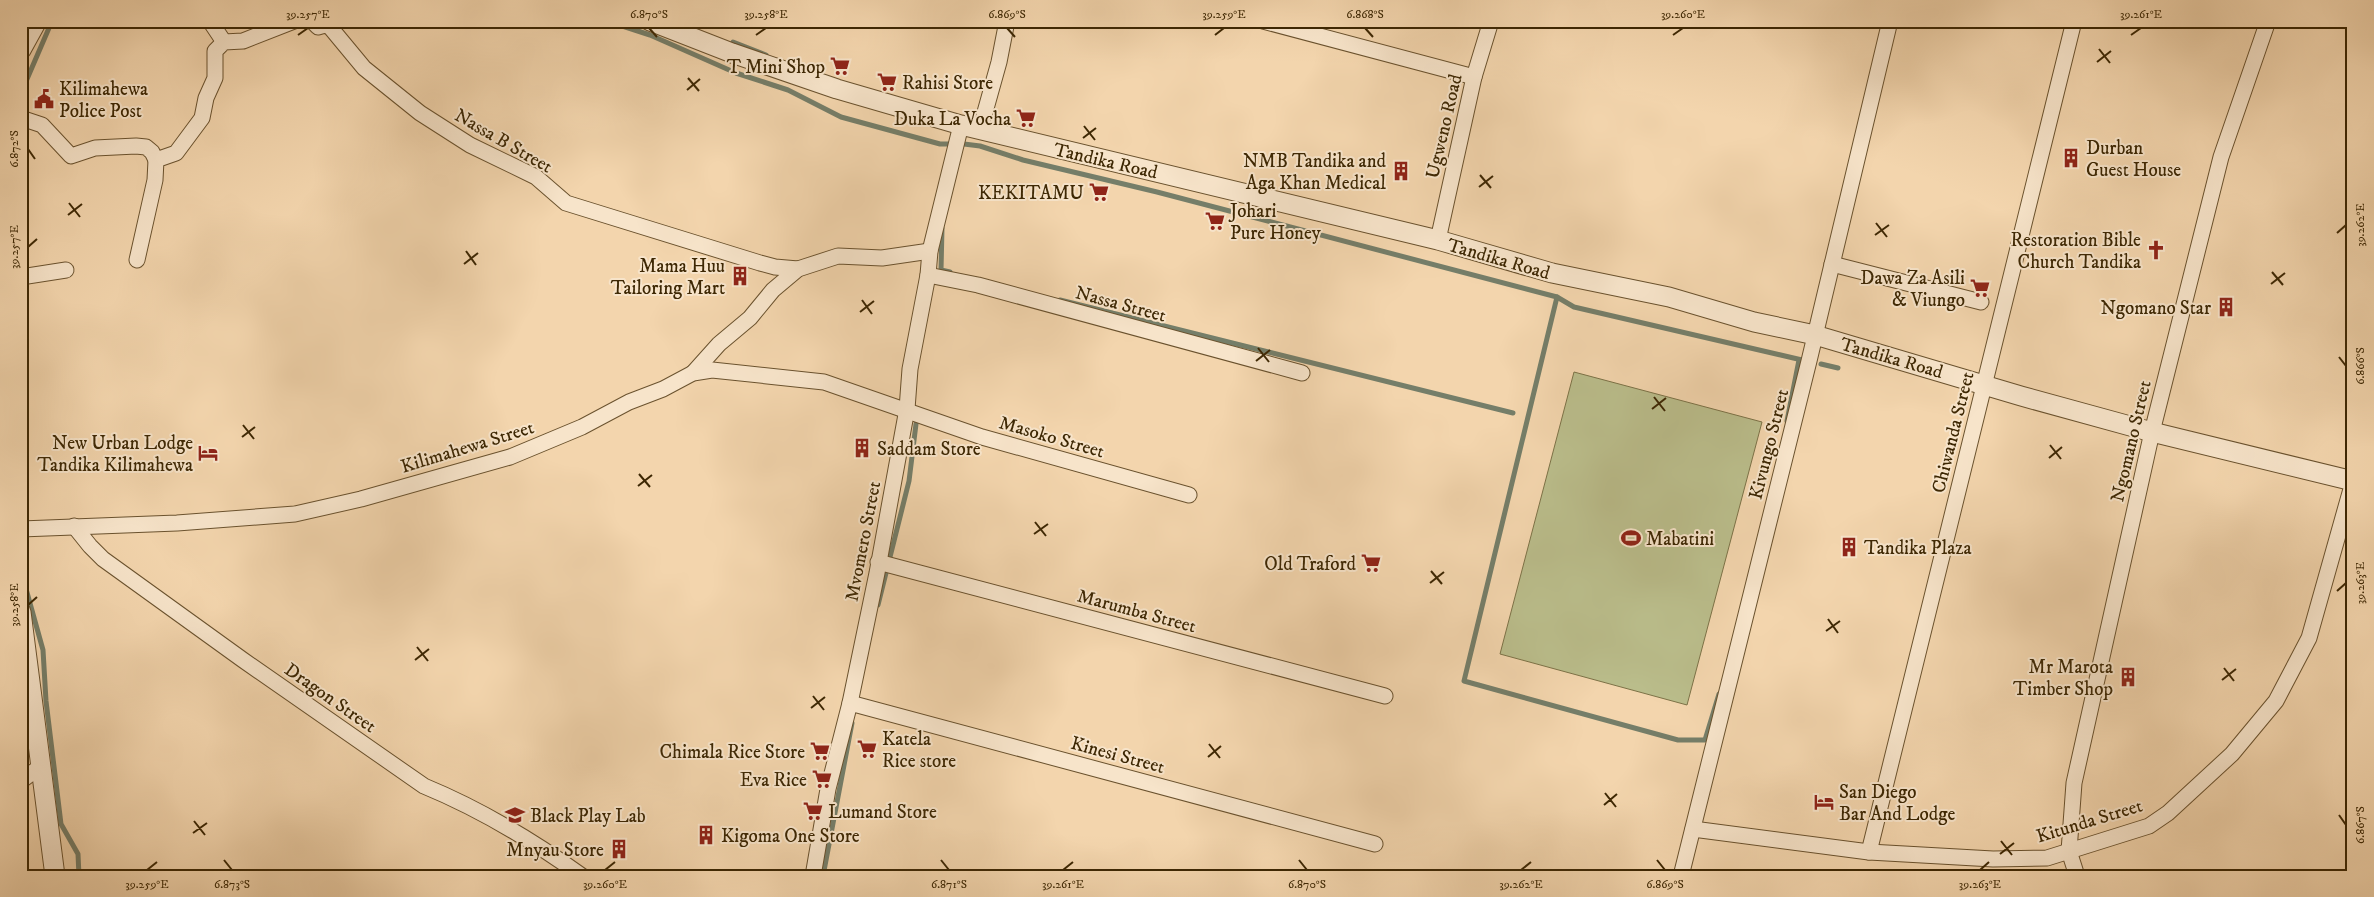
<svg xmlns="http://www.w3.org/2000/svg" width="2374" height="897" font-family="'IM FELL DW Pica',serif">
<style>
.green{fill:#babd8b;stroke:#7c7247}
.lines{fill:none;stroke-linecap:round;stroke-linejoin:round}
.stream{stroke:#757e69;stroke-width:5}
.minor-casing{stroke:#6a522e;stroke-width:17}
.tertiary-casing{stroke:#6a522e;stroke-width:21}
.minor{stroke:#f7e4ca;stroke-width:15}
.tertiary{stroke:#f7e4ca;stroke-width:19}
.ticks{fill:none;stroke:#3d2703;stroke-width:2}
.labels{text-anchor:middle;stroke-width:4;stroke-linejoin:round;paint-order:stroke}
.poi-label{font-size:19px;fill:#3d2703;stroke:#f7e4ca;text-anchor:end}
.street-label{font-size:19px;fill:#3d2703;stroke:#f7e4ca}
.neatline{fill:none;stroke:#3d2703;stroke-width:2}
.ticks-label{font-size:12px;text-anchor:middle;fill:#3d2703}
</style>
<rect width="100%" height="100%" fill="#f3d5ad"/>
<filter id="stains"><feTurbulence type="fractalNoise" baseFrequency=".004" numOctaves="4"/><feColorMatrix values="0 0 0 0 .2 0 0 0 0 .09 0 0 0 0 .02 0 0 0 .5 -.17"/></filter>
<radialGradient id="worn" r=".72"><stop offset=".6" stop-color="#630" stop-opacity="0"/><stop offset="1" stop-color="#630" stop-opacity=".3"/></radialGradient>
<polygon class="green" points="1574,372 1762,422 1687,705 1500,654"/>
<g class="lines">
<g class="stream">
<polyline points="607,21 650,35 736,73 788,90 841,117 940,144 964,144 980,146 1023,160 1157,192 1557,297 1574,307 1802,360"/>
<polyline points="21,30 25,21"/>
<polyline points="733,42 766,55"/>
<polyline points="21,93 52,21"/>
<polyline points="942,228 941,270 950,272"/>
<polyline points="1557,297 1464,681 1678,740 1705,740 1719,694"/>
<polyline points="1060,300 1513,413"/>
<polyline points="1821,364 1838,368"/>
<polyline points="1787,421 1799,360"/>
<polyline points="21,514 24,529 21,538"/>
<polyline points="21,571 43,650 46,701 61,824 78,854 79,876"/>
<polyline points="878,605 909,481 916,424"/>
<polyline points="823,876 852,723"/>
</g>
<defs>
<g id="minor">
<polyline points="210,21 224,42"/>
<polyline points="312,21 318,27 325,25 330,27 364,68 420,113 470,145 536,177 566,203 760,263 775,267 798,269"/>
<polyline points="1263,21 1474,77"/>
<polyline points="21,118 42,125 71,156 95,148 136,146 146,147 152,152 156,160"/>
<polyline points="980,130 999,62 1007,21"/>
<polyline points="1438,240 1474,77 1491,21"/>
<polyline points="137,260 155,180 156,160 176,153 202,118 206,98 215,78 215,51 224,42 243,41 294,21"/>
<polyline points="1832,264 1981,302"/>
<polyline points="928,275 978,285 1302,373"/>
<polyline points="21,277 66,270"/>
<polyline points="693,373 719,344 750,318 773,290 798,269 838,256 882,258 930,251"/>
<path d="M74,526L90,546L103,559L243,660L424,786C480,809 533,841 582,876"/>
<polyline points="21,529 177,523 295,514 361,499 510,457 582,427 629,402 663,389 693,373 712,370 824,382 982,437 1189,495"/>
<polyline points="878,562 1385,696"/>
<polyline points="850,703 1375,844"/>
<polyline points="21,781 41,766"/>
<polyline points="1693,829 1869,852 1993,859 2047,858 2149,826 2168,813 2232,754 2276,701 2309,638 2353,482"/>
<polyline points="1869,852 2074,21"/>
<polyline points="813,876 828,789 850,703 877,573 907,409 910,369 928,275 930,251 961,125"/>
<polyline points="1681,876 1809,361 1890,21"/>
<polyline points="2077,876 2069,851 2074,783 2152,432 2221,157 2268,21"/>
</g>
<g id="tertiary">
<polyline points="650,21 732,53 837,89 961,125 1438,240 1552,273 1669,297 1754,322 1815,335 2021,396 2152,432 2353,481"/>
<polyline points="21,50 37,21"/>
<polyline points="21,612 55,876"/>
</g>
</defs>
<use href="#minor" class="minor-casing"/>
<use href="#tertiary" class="tertiary-casing"/>
<use href="#minor" class="minor"/>
<use href="#tertiary" class="tertiary"/>
</g>
<path class="ticks" d="M649,28L657,37M1007,28L1015,37M1365,28L1373,37M298,35L308,28M756,35L766,28M1215,35L1224,28M1673,35L1683,28M2131,35L2141,28M2099,49L2110,63M2097,62L2111,51M688,78L699,91M687,90L700,79M1084,126L1095,140M1083,138L1096,128M28,149L35,159M1480,175L1491,188M1479,187L1493,176M69,203L80,217M68,215L82,204M1876,223L1887,237M2337,233L2346,225M1875,235L1889,225M28,247L37,239M466,251L476,265M464,264L478,253M2272,272L2283,285M2271,284L2285,273M862,300L872,314M860,312L874,301M1258,348L1269,362M2339,357L2346,366M1256,361L1270,350M1654,397L1665,411M1652,409L1666,398M243,425L254,439M242,437L255,427M2050,445L2061,459M2049,458L2062,447M639,474L650,487M638,486L652,475M1035,522L1046,536M1034,534L1048,524M1431,571L1442,584M1430,583L1444,572M2337,591L2346,583M28,605L37,597M1828,619L1838,633M1826,631L1840,621M417,647L428,661M415,660L429,649M2224,668L2234,681M2222,680L2236,669M813,696L824,710M811,708L825,697M1209,744L1220,758M1208,757L1221,746M1605,793L1616,807M1604,805L1617,794M2339,815L2346,825M194,821L205,835M193,833L207,823M2001,841L2012,855M2000,854L2014,843M224,860L232,870M941,860L949,870M1299,860L1307,870M1657,860L1665,870M147,870L157,862M605,870L615,862M1063,870L1073,862M1521,870L1531,862M1980,870L1989,862"/>
<defs>
<symbol id="supermarket-bare" viewBox="-9 -9 18 18"><path d="M-6-5.5h2.5l.6 2H6L4.5 2H-2.5L-4.4-4H-6ZM-1.5 3.2a1.3 1.3 0 1 0 .1 0ZM3 3.2a1.3 1.3 0 1 0 .1 0Z" fill="#8f2418" stroke="#f7e4ca" stroke-width="2.5" paint-order="stroke"/></symbol>
<symbol id="civic-bare" viewBox="-9 -9 18 18"><path d="M-.6-6.5H3V-4.5H.6V-3L4-1V1h2V6H-6V1h2V-1L-.6-3ZM-1.2 2.5V6h2.4V2.5Z" fill="#8f2418" stroke="#f7e4ca" stroke-width="2.5" paint-order="stroke"/></symbol>
<symbol id="building-bare" viewBox="-9 -9 18 18"><path d="M-4-6H4V6H1V3H-1V6H-4ZM-2.5-4.3h1.7v1.8h-1.7ZM.8-4.3h1.7v1.8H.8ZM-2.5-1h1.7V.8h-1.7ZM.8-1h1.7V.8H.8Z" fill="#8f2418" stroke="#f7e4ca" stroke-width="2.5" paint-order="stroke"/></symbol>
<symbol id="church-bare" viewBox="-9 -9 18 18"><path d="M-1.2-6h2.4v3.5h3.3v2.4h-3.3V6h-2.4V-.1h-3.3v-2.4h3.3Z" fill="#8f2418" stroke="#f7e4ca" stroke-width="2.5" paint-order="stroke"/></symbol>
<symbol id="hotel-bare" viewBox="-9 -9 18 18"><path d="M-6-4.5h1.5V1H6V5H4.5V3h-9V5H-6ZM-4 0a1.8 1.8 0 1 1 3.6 0ZM.5 0V-2.5h3Q6-2.5 6 0Z" fill="#8f2418" stroke="#f7e4ca" stroke-width="2.5" paint-order="stroke"/></symbol>
<symbol id="stadium-bare" viewBox="-9 -9 18 18"><path d="M0-5a6.5 5 0 1 0 0 10a6.5 5 0 1 0 0-10ZM-3.5-1.8h7v3.6h-7Z" fill="#8f2418" stroke="#f7e4ca" stroke-width="2.5" paint-order="stroke"/></symbol>
<symbol id="school-bare" viewBox="-9 -9 18 18"><path d="M0-5L7-2L0 1L-7-2ZM-4 1L0 2.5L4 1V4Q0 6-4 4Z" fill="#8f2418" stroke="#f7e4ca" stroke-width="2.5" paint-order="stroke"/></symbol>
</defs>
<g fill-rule="evenodd">
<use href="#supermarket-bare" x="826" y="52" width="28" height="28"/>
<use href="#supermarket-bare" x="873" y="68" width="28" height="28"/>
<use href="#civic-bare" x="30" y="85" width="28" height="28"/>
<use href="#supermarket-bare" x="1012" y="104" width="28" height="28"/>
<use href="#building-bare" x="2057" y="144" width="28" height="28"/>
<use href="#building-bare" x="1387" y="157" width="28" height="28"/>
<use href="#supermarket-bare" x="1085" y="178" width="28" height="28"/>
<use href="#supermarket-bare" x="1201" y="207" width="28" height="28"/>
<use href="#church-bare" x="2142" y="236" width="28" height="28"/>
<use href="#building-bare" x="726" y="262" width="28" height="28"/>
<use href="#supermarket-bare" x="1966" y="274" width="28" height="28"/>
<use href="#building-bare" x="2212" y="293" width="28" height="28"/>
<use href="#building-bare" x="848" y="434" width="28" height="28"/>
<use href="#hotel-bare" x="194" y="439" width="28" height="28"/>
<use href="#stadium-bare" x="1617" y="524" width="28" height="28"/>
<use href="#building-bare" x="1835" y="533" width="28" height="28"/>
<use href="#supermarket-bare" x="1357" y="549" width="28" height="28"/>
<use href="#building-bare" x="2114" y="663" width="28" height="28"/>
<use href="#supermarket-bare" x="853" y="735" width="28" height="28"/>
<use href="#supermarket-bare" x="806" y="737" width="28" height="28"/>
<use href="#supermarket-bare" x="808" y="765" width="28" height="28"/>
<use href="#hotel-bare" x="1810" y="788" width="28" height="28"/>
<use href="#supermarket-bare" x="799" y="797" width="28" height="28"/>
<use href="#school-bare" x="501" y="801" width="28" height="28"/>
<use href="#building-bare" x="692" y="821" width="28" height="28"/>
<use href="#building-bare" x="605" y="835" width="28" height="28"/>
</g>
<g class="labels">
<g class="poi-label">
<text x="825" y="73">T Mini Shop</text>
<text x="902" y="89" text-anchor="start">Rahisi Store</text>
<text x="59" y="95" text-anchor="start">Kilimahewa<tspan x="59" dy="22">Police Post</tspan></text>
<text x="1011" y="125">Duka La Vocha</text>
<text x="2086" y="154" text-anchor="start">Durban<tspan x="2086" dy="22">Guest House</tspan></text>
<text x="1386" y="167">NMB Tandika and<tspan x="1386" dy="22">Aga Khan Medical</tspan></text>
<text x="1084" y="199">KEKITAMU</text>
<text x="1230" y="217" text-anchor="start">Johari<tspan x="1230" dy="22">Pure Honey</tspan></text>
<text x="2141" y="246">Restoration Bible<tspan x="2141" dy="22">Church Tandika</tspan></text>
<text x="725" y="272">Mama Huu<tspan x="725" dy="22">Tailoring Mart</tspan></text>
<text x="1965" y="284">Dawa Za Asili<tspan x="1965" dy="22">&amp; Viungo</tspan></text>
<text x="2211" y="314">Ngomano Star</text>
<text x="193" y="449">New Urban Lodge<tspan x="193" dy="22">Tandika Kilimahewa</tspan></text>
<text x="877" y="455" text-anchor="start">Saddam Store</text>
<text x="1646" y="545" text-anchor="start">Mabatini</text>
<text x="1864" y="554" text-anchor="start">Tandika Plaza</text>
<text x="1356" y="570">Old Traford</text>
<text x="2113" y="673">Mr Marota<tspan x="2113" dy="22">Timber Shop</tspan></text>
<text x="882" y="745" text-anchor="start">Katela<tspan x="882" dy="22">Rice store</tspan></text>
<text x="805" y="758">Chimala Rice Store</text>
<text x="807" y="786">Eva Rice</text>
<text x="1839" y="798" text-anchor="start">San Diego<tspan x="1839" dy="22">Bar And Lodge</tspan></text>
<text x="828" y="818" text-anchor="start">Lumand Store</text>
<text x="530" y="822" text-anchor="start">Black Play Lab</text>
<text x="721" y="842" text-anchor="start">Kigoma One Store</text>
<text x="604" y="856">Mnyau Store</text>
</g>
<g class="street-label">
<text transform="translate(1443 126) rotate(-77)" y="7">Ugweno Road</text>
<text transform="translate(504 140) rotate(30)" y="7">Nassa B Street</text>
<text transform="translate(1106 160) rotate(13)" y="7">Tandika Road</text>
<text transform="translate(1499 258) rotate(16)" y="7">Tandika Road</text>
<text transform="translate(1121 303) rotate(15)" y="7">Nassa Street</text>
<text transform="translate(1892 357) rotate(16)" y="7">Tandika Road</text>
<text transform="translate(1952 432) rotate(-76)" y="7">Chiwanda Street</text>
<text transform="translate(1052 436) rotate(16)" y="7">Masoko Street</text>
<text transform="translate(2130 441) rotate(-77)" y="7">Ngomano Street</text>
<text transform="translate(1768 444) rotate(-76)" y="7">Kivungo Street</text>
<text transform="translate(467 446) rotate(-17)" y="7">Kilimahewa Street</text>
<text transform="translate(862 541) rotate(-79)" y="7">Mvomero Street</text>
<text transform="translate(1137 610) rotate(15)" y="7">Marumba Street</text>
<text transform="translate(331 697) rotate(35)" y="7">Dragon Street</text>
<text transform="translate(1118 754) rotate(15)" y="7">Kinesi Street</text>
<text transform="translate(2089 820) rotate(-17)" y="7">Kitunda Street</text>
</g>
</g>
<rect width="2374" height="897" fill="none" stroke="#f3d5ad" stroke-width="55"/>
<rect x="28" y="28" width="2318" height="842" class="neatline"/>
<g class="ticks-label">
<text x="308" y="18">39.257°E</text>
<text x="649" y="18">6.870°S</text>
<text x="766" y="18">39.258°E</text>
<text x="1007" y="18">6.869°S</text>
<text x="1224" y="18">39.259°E</text>
<text x="1365" y="18">6.868°S</text>
<text x="1683" y="18">39.260°E</text>
<text x="2141" y="18">39.261°E</text>
<text transform="translate(14 149) rotate(-90)" y="4">6.872°S</text>
<text transform="translate(2360 225) rotate(-90)" y="4">39.262°E</text>
<text transform="translate(14 247) rotate(-90)" y="4">39.257°E</text>
<text transform="translate(2360 366) rotate(-90)" y="4">6.866°S</text>
<text transform="translate(2360 583) rotate(-90)" y="4">39.263°E</text>
<text transform="translate(14 605) rotate(-90)" y="4">39.258°E</text>
<text transform="translate(2360 825) rotate(-90)" y="4">6.867°S</text>
<text x="147" y="888">39.259°E</text>
<text x="232" y="888">6.873°S</text>
<text x="605" y="888">39.260°E</text>
<text x="949" y="888">6.871°S</text>
<text x="1063" y="888">39.261°E</text>
<text x="1307" y="888">6.870°S</text>
<text x="1521" y="888">39.262°E</text>
<text x="1665" y="888">6.869°S</text>
<text x="1980" y="888">39.263°E</text>
</g>
<rect width="100%" height="100%" filter="url(#stains)"/>
<rect width="100%" height="100%" fill="url(#worn)"/>
</svg>
